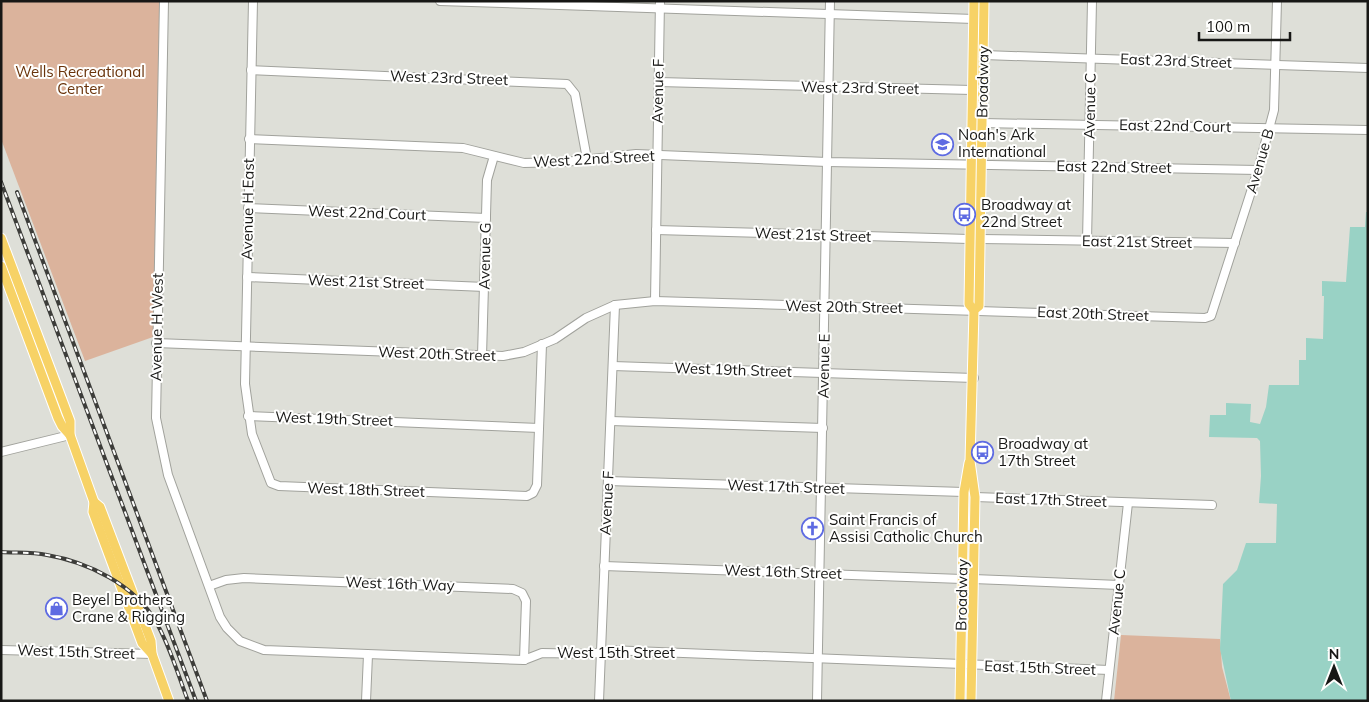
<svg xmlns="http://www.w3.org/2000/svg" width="1369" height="702" font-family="Mulish,sans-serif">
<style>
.green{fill:#dbb39c}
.water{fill:#99d2c5}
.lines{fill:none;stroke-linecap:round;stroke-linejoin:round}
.minor-casing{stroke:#a1a29c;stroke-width:10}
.major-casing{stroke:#fff;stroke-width:11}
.minor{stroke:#fff;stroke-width:8}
.major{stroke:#f7d266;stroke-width:9}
.rail-casing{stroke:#3d3d3a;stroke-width:4}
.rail{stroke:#fffffe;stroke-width:2;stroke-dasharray:5.5;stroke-linecap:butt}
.labels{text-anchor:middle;stroke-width:4;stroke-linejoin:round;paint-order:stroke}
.street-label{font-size:15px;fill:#171715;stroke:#fffffe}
.park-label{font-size:15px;fill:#69330a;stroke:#fffffe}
.poi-label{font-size:15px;fill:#171715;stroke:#fffffe;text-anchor:start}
</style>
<rect width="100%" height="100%" fill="#dedfd8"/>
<g class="green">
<polygon points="1,1 160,1 153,337 85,361 1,139"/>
<polygon points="1121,635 1220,639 1222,667 1231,701 1114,701"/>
</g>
<polygon class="water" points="1366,212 1368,212 1368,701 1231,701 1220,649 1223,584 1237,570 1246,543 1276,543 1277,504 1259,503 1261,476 1260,441 1257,438 1209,437 1210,415 1226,415 1226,403 1251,404 1250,422 1260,424 1266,407 1269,385 1299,385 1299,360 1306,360 1306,338 1323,339 1324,296 1322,296 1322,281 1346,282 1350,227 1365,227"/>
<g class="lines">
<defs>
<g id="minor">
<polyline points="164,1 156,418 168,475 220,617 227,628 240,641 264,650 524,660 542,653 592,654 609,650 1109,670"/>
<polyline points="253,1 245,384 252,434 271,483 279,486 527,496 533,493 537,485 542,344"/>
<polyline points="440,1 974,19"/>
<polyline points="984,55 1368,68"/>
<polyline points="251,70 567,84 575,94 587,159"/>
<polyline points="659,82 972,90"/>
<polyline points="982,123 1368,130"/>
<polyline points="249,139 463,148 524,163 565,162 636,154 827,162 1258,170"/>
<polyline points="248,208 486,218"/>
<polyline points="656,230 969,239"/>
<polyline points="980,239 1235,243"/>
<polyline points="1087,241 1092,1"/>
<polyline points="247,277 485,287"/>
<polyline points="655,301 660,1"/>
<polyline points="156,343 503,356 524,352 555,339 586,318 615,305 655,301 1205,318 1211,316 1258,170 1274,110 1277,1"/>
<polyline points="482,356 487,180 494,156"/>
<polyline points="613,366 974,378"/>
<polyline points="248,416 539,428"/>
<polyline points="611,421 823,428"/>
<polyline points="1,452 70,435"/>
<polyline points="608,481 964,492"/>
<polyline points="975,497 1212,505"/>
<polyline points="604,566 962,579"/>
<polyline points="973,579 1119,585"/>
<polyline points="209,586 226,580 244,578 513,589 522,593 526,601 524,660"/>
<polyline points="1,650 152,654"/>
<polyline points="366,701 368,655"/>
<polyline points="599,701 615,305"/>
<polyline points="817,701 830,1"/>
<polyline points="1106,701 1128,503"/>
</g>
<g id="major">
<polyline points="974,1 969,304 974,310"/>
<polyline points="1,238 70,421 70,435 94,502 93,512 142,643 152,654"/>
<polyline points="1,266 58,418 62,426 70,435"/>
<polyline points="94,502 100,507 151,641 152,654 169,701"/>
<polyline points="960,701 964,492 969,463"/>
<polyline points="971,701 975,497 970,461 974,310 979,306 984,1"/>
</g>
</defs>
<use href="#minor" class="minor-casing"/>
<use href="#major" class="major-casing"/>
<use href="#minor" class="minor"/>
<use href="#major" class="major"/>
<defs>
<g id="rail">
<polyline points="1,182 196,701"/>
<polyline points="17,192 207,701"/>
<path d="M1,552C17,553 32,552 47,555C88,562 135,585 156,622C170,646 178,675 188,701"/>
</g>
</defs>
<use href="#rail" class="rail-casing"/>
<use href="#rail" class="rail"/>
</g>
<defs>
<symbol id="school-ring" viewBox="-11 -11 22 22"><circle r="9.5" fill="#fffffe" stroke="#5e6be2" stroke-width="1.5"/><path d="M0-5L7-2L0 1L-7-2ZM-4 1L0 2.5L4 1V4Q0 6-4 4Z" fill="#5e6be2"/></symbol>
<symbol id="bus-ring" viewBox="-11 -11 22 22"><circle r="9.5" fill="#fffffe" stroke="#5e6be2" stroke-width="1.5"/><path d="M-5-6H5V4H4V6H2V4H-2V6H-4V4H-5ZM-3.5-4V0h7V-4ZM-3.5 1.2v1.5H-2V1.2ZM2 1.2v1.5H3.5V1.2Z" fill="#5e6be2"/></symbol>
<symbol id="church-ring" viewBox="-11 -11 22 22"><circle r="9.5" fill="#fffffe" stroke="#5e6be2" stroke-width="1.5"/><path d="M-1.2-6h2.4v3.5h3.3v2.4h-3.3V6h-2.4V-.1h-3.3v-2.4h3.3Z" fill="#5e6be2"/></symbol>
<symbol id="shop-ring" viewBox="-11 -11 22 22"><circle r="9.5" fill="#fffffe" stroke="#5e6be2" stroke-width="1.5"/><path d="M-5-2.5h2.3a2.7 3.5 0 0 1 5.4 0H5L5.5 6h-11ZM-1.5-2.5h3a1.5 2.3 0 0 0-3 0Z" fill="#5e6be2"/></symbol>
</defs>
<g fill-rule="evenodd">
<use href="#school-ring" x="930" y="132" width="25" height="25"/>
<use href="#bus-ring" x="952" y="202" width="25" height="25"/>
<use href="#bus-ring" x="970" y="440" width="25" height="25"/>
<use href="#church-ring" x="800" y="516" width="25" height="25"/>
<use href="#shop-ring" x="44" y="596" width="25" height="25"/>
</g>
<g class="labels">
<g class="street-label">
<text transform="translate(1176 61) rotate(2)" y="5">East 23rd Street</text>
<text transform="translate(449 78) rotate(2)" y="5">West 23rd Street</text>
<text transform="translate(983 82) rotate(-89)" y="5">Broadway</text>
<text transform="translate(860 88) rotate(1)" y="5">West 23rd Street</text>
<text transform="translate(658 91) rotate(-89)" y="5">Avenue F</text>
<text transform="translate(1090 106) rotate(-89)" y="5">Avenue C</text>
<text transform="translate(1175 126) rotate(1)" y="5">East 22nd Court</text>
<text transform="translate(594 159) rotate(-3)" y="5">West 22nd Street</text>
<text transform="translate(1260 161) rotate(-74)" y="5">Avenue B</text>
<text transform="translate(1114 167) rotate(1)" y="5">East 22nd Street</text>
<text transform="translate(248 209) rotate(-89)" y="5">Avenue H East</text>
<text transform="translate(367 213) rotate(2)" y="5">West 22nd Court</text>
<text transform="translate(813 235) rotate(2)" y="5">West 21st Street</text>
<text transform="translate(1137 242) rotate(1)" y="5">East 21st Street</text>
<text transform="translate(485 256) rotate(-89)" y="5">Avenue G</text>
<text transform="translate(366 282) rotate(2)" y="5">West 21st Street</text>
<text transform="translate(844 307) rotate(1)" y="5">West 20th Street</text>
<text transform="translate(1093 314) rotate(2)" y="5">East 20th Street</text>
<text transform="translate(157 327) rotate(-89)" y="5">Avenue H West</text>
<text transform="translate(437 354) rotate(2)" y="5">West 20th Street</text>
<text transform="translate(824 366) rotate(-89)" y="5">Avenue E</text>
<text transform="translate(733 370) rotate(2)" y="5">West 19th Street</text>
<text transform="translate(334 419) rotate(2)" y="5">West 19th Street</text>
<text transform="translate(786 487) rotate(2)" y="5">West 17th Street</text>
<text transform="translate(366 490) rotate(2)" y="5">West 18th Street</text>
<text transform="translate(1051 500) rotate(2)" y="5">East 17th Street</text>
<text transform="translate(607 503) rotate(-87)" y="5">Avenue F</text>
<text transform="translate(783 572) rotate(2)" y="5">West 16th Street</text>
<text transform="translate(400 584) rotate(2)" y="5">West 16th Way</text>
<text transform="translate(962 595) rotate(-89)" y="5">Broadway</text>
<text transform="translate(1117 602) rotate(-84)" y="5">Avenue C</text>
<text transform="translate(76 652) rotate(2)" y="5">West 15th Street</text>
<text x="616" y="658">West 15th Street</text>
<text transform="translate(1040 668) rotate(2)" y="5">East 15th Street</text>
</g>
<g class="park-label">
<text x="80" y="77">Wells Recreational<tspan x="80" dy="17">Center</tspan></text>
</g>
<g class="poi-label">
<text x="958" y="140">Noah's Ark<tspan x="958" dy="17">International</tspan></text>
<text x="981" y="210">Broadway at<tspan x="981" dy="17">22nd Street</tspan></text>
<text x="998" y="449">Broadway at<tspan x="998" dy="17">17th Street</tspan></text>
<text x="829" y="525">Saint Francis of<tspan x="829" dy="17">Assisi Catholic Church</tspan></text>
<text x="72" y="605">Beyel Brothers<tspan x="72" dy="17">Crane &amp; Rigging</tspan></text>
</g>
</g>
<rect width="1369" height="702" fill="none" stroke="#171715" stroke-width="5"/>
<g transform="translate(1334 667)" stroke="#fffffe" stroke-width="4" paint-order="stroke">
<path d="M0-4L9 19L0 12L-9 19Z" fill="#171715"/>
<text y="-8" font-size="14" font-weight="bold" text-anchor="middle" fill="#171715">N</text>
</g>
<path d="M1199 32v8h91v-8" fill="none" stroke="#171715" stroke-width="2.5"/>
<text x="1206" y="32" font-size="15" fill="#171715" stroke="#fffffe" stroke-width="4" paint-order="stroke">100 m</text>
</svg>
